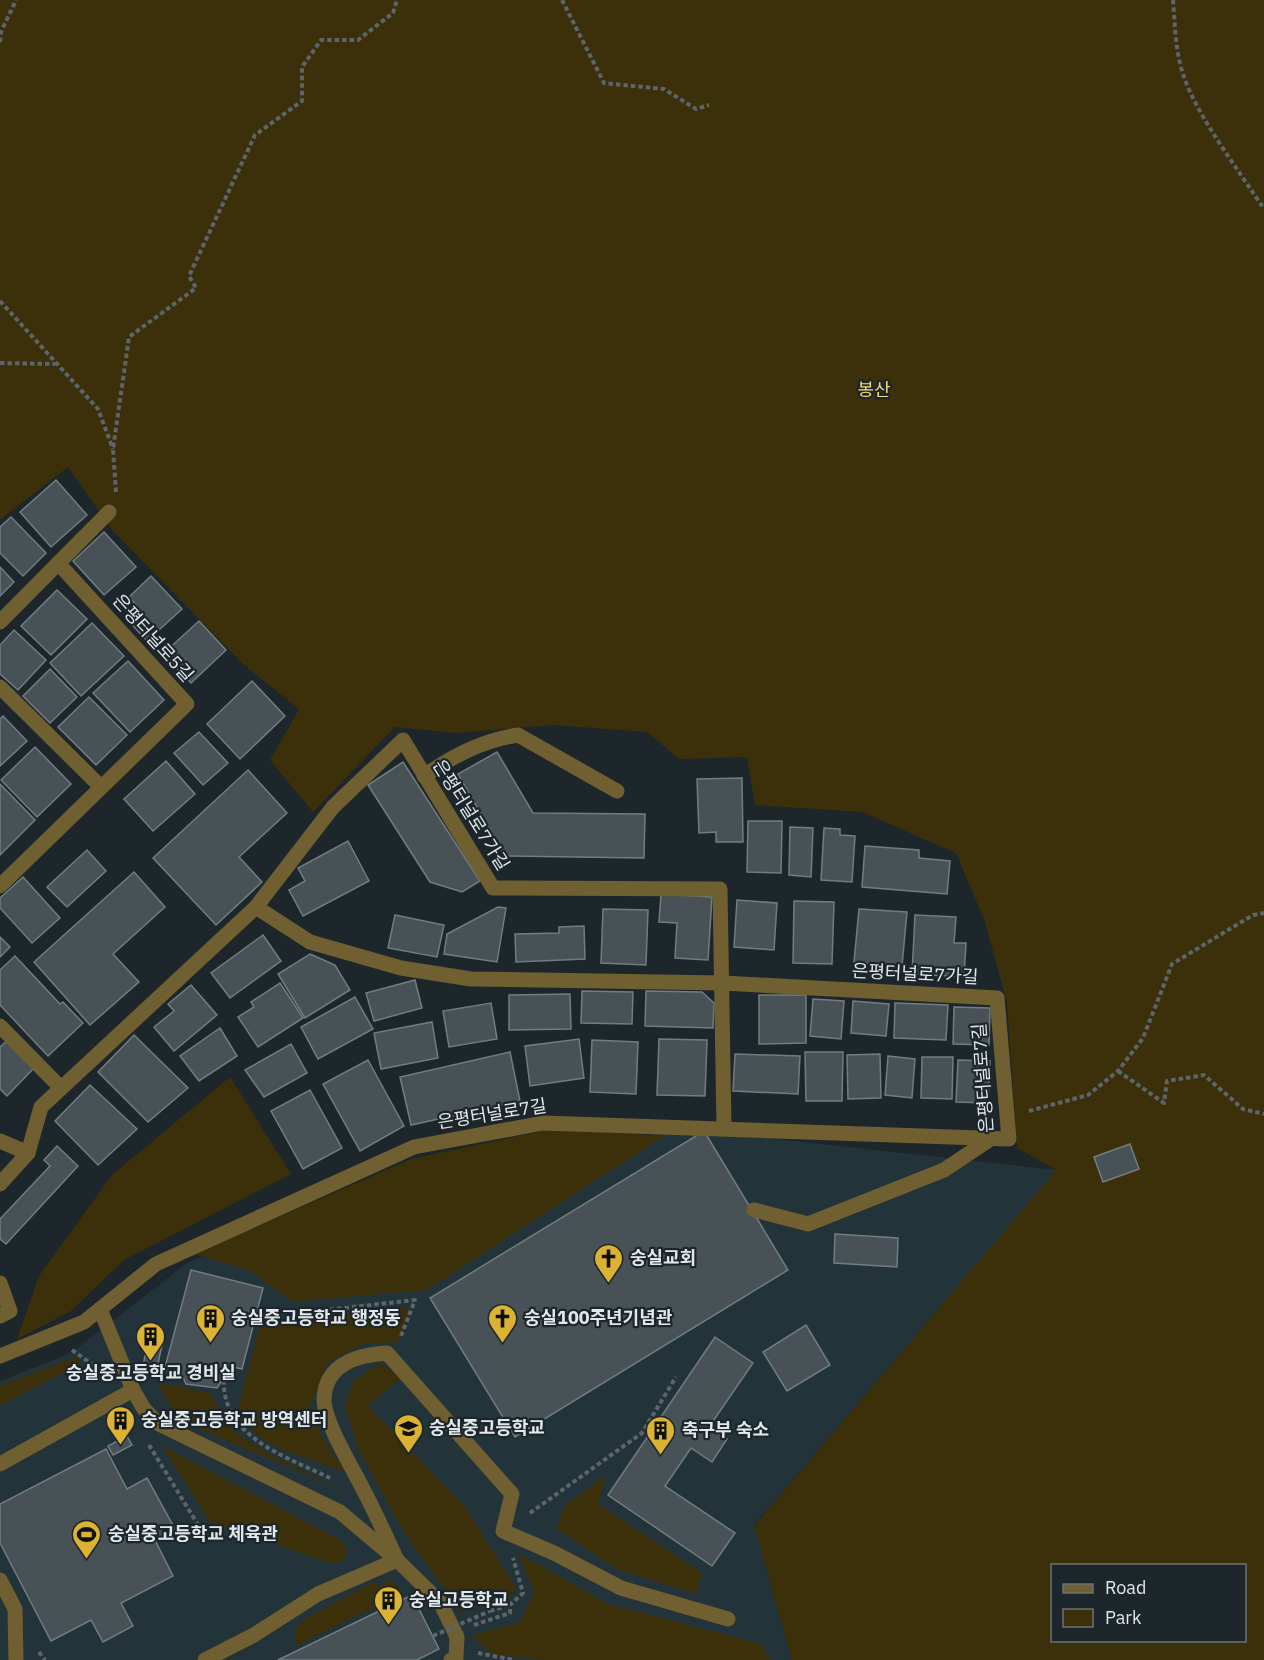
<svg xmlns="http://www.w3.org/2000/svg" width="1264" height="1660" font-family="'IBM Plex Sans','Noto Sans KR',sans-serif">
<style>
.built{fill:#23333a}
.green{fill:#3c300a;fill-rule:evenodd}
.building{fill:#475156;stroke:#727d82;stroke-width:1.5}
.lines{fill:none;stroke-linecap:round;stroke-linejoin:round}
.path{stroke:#5c6569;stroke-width:4;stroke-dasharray:4.5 3;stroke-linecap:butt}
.minor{stroke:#705f30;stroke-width:15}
.path-bridge{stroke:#5c6569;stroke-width:4;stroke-dasharray:4.5 3;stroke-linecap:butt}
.labels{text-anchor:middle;stroke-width:4.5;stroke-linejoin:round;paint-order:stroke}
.park-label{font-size:18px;fill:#fbd877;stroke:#1d262b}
.street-label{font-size:18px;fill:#e1e7ea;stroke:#1d262b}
.poi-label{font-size:18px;font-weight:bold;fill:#e1e7ea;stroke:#1d262b;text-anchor:start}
</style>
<rect width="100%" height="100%" fill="#1d262b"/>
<polygon class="built" points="704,1131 1057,1170 754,1525 792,1660 0,1660 0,1381 71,1353 187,1263 351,1193 520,1145"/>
<g class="green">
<path d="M0,0H1264V1660H792L754,1526L1056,1170L1017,1148L1007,1003L985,922L956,853L862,812L755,805L747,757L679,759L647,732L553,725L457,733L395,727L313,812L270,760L299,709L244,665L113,531L68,467L0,520ZM1052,1566H1244V1640H1052Z"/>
<polygon points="230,1077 291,1174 124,1260 71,1311 17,1339 39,1276 112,1175"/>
<polygon points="552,1129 664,1136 427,1290 293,1302 250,1271 195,1254 411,1159"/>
<polygon points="409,1307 399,1342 363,1344 327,1363 309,1409 322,1437 345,1472 280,1449 255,1434 238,1409 260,1325"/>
<polygon points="77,1356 81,1364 0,1405 0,1386"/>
<polygon points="379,1363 402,1377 368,1406 465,1507 516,1588 507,1602 485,1603 462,1613 405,1534 359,1451 345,1406 353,1382"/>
<path d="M157,1383C175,1384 190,1391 209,1392L234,1431L265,1452L348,1493L178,1419Z"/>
<polygon points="162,1446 342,1541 347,1551 344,1560 333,1563 324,1561 210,1522"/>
<polygon points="606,1476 598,1504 702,1573 696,1594 617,1569 556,1528 566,1504"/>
<polygon points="518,1553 608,1604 762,1644 770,1660 544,1660 491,1654 472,1635 520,1622 534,1592"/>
<polygon points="389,1579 402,1590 401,1594 296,1646 295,1630 306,1618 376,1581 379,1586 385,1583 385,1580"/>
</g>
<g class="building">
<polygon points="56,480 87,515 51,547 20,512"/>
<polygon points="11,517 46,553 23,576 0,553 0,527"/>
<polygon points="104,532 136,567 104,595 73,561"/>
<polygon points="0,567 14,582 0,596"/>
<polygon points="151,576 182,609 147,641 125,617 137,606 129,597"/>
<polygon points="57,590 87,619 51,655 21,626"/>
<polygon points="199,621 226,650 191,683 163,654"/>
<polygon points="92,623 124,656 81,696 50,663"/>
<polygon points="14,630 46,660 18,690 0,674 0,645"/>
<polygon points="128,661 164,700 130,732 93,693"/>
<polygon points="50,669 77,697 50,723 23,696"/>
<polygon points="252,681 285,716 240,759 207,724"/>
<polygon points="89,697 127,735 96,765 58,727"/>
<polygon points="3,716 27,741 0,766 0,719"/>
<polygon points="199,732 228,763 203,785 174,753"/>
<polygon points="35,747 71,784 37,817 1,780"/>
<polygon points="497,752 533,813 645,814 644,858 505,856 458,774"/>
<polygon points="166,761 195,794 153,831 124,799"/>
<polygon points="403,762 480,881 462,892 430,882 368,785"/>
<polygon points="248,770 287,813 239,857 262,882 216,925 153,858"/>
<polygon points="742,778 743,842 716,842 716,832 699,833 697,779"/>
<polygon points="0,784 35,820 0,855"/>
<polygon points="748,821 782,821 781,873 747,872"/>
<polygon points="790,827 813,828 811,877 789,875"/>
<polygon points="824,828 840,829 840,835 855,836 852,882 821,880"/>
<polygon points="348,841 369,881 303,916 289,890 305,881 298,868"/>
<polygon points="865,846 919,850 919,858 950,861 947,894 862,887"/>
<polygon points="87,850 106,871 67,907 47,887"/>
<polygon points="134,872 165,907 113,954 139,982 90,1025 34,962"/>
<polygon points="23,877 60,918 32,943 0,908 0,898"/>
<polygon points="661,894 712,897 708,960 675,958 677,923 659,922"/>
<polygon points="737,900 777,903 774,950 734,947"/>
<polygon points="794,901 834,902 832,964 793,963"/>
<polygon points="498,907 506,908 497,962 444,954 447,934"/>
<polygon points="603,909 648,910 646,965 601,963"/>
<polygon points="859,909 907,912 902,966 854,962"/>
<polygon points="395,915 444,925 437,957 388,948"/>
<polygon points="915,915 956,917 954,943 966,943 964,977 912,974"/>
<polygon points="584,926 585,959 516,962 515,934 559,933 559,927"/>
<polygon points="263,935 281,961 230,998 211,973"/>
<polygon points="0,937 10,947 0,957"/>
<polygon points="310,954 335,965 350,990 305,1018 278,974"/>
<polygon points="15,956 60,1004 63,1002 83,1023 48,1056 0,1005 0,970"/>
<polygon points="415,980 422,1008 374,1021 366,993"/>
<polygon points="280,983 303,1018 258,1047 238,1017 254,1007 251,1002"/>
<polygon points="191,985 217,1015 174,1051 154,1027 174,1011 168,1004"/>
<polygon points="582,991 633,992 632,1024 581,1023"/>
<polygon points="646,991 702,992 714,1003 713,1028 645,1026"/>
<polygon points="570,994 571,1029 509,1030 509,995"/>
<polygon points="759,995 806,995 806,1043 759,1044"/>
<polygon points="355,997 373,1029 318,1059 301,1027"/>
<polygon points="813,999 844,1001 841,1039 810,1036"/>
<polygon points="853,1001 889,1004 886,1036 851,1033"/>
<polygon points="491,1003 497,1039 449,1047 443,1011"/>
<polygon points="895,1003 948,1005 946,1040 894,1038"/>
<polygon points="954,1007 990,1008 989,1045 953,1044"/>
<polygon points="432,1022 438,1058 381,1069 374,1033"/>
<polygon points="220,1028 237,1056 199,1081 180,1056"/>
<polygon points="134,1035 188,1088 148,1122 98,1072"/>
<polygon points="579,1039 584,1078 530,1086 525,1046"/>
<polygon points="659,1039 707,1040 705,1096 657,1095"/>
<polygon points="592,1040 638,1042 636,1094 590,1092"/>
<polygon points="7,1041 34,1068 7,1096 0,1089 0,1047"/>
<polygon points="291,1044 307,1073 264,1097 245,1070"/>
<polygon points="510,1052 520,1101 411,1125 400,1077"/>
<polygon points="805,1052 843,1052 842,1101 806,1101"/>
<polygon points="735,1054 800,1056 798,1094 733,1091"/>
<polygon points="880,1054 881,1098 848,1099 847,1055"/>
<polygon points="888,1056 915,1059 912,1098 885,1095"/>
<polygon points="922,1057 953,1057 952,1099 921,1098"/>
<polygon points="368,1060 404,1126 360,1151 323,1084"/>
<polygon points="958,1060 990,1061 988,1103 956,1102"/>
<polygon points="90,1085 137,1129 98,1165 55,1121"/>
<polygon points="310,1090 342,1148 303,1169 271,1111"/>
<polygon points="704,1131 788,1270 515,1437 430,1298"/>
<polygon points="1130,1144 1139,1169 1103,1182 1094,1157"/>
<polygon points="57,1146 78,1166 6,1244 0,1239 0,1219 50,1166 44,1160"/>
<polygon points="835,1234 898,1238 897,1267 834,1263"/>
<polygon points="191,1270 263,1288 242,1369 225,1365 223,1379 217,1388 186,1384 181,1373 164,1371"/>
<polygon points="806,1325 830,1365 787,1391 763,1352"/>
<polygon points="715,1337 753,1363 709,1427 727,1439 712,1462 691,1448 665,1486 735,1533 712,1566 608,1495"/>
<polygon points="148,1342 162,1345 156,1373 142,1370"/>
<polygon points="127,1436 132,1445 113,1455 108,1446"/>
<polygon points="106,1449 127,1489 147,1478 175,1529 155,1540 173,1576 121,1603 133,1626 103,1642 91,1620 51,1641 0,1543 0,1504"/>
<polygon points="412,1595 439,1649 417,1660 278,1660"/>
</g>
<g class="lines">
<g class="path">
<polyline points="562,0 604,83 664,89 696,109 709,105"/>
<path d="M1173,0C1175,24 1175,50 1183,74C1196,115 1240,172 1264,209"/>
<polyline points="0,42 1,32 16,0"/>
<polyline points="0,301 98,409 113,449"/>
<polyline points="0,363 55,364"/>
<polyline points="116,492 113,449 129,337 196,288 189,276 255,135 302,101 302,67 321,40 358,40 393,13 397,0"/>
<polyline points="1118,1071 1164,1103 1167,1081 1204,1075 1243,1109 1264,1114"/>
<polyline points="1029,1111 1088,1095 1118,1071 1143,1038 1172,964 1253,915 1264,913"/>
<polyline points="255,1318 415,1300 401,1336"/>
<polyline points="72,1350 100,1370"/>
<path d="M225,1365C213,1434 280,1454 330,1478"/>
<polyline points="149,1445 208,1541"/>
<polyline points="530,1513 642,1433 676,1377"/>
<polyline points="490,1611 510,1605"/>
<polyline points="474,1625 510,1613 510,1605 523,1593 513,1558"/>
<polyline points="39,1652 45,1660"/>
<polyline points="478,1653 514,1660"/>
</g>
<g class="minor">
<polyline points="0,622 109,512"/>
<polyline points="0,687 101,787"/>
<path d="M424,776C453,756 483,740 518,735L617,791"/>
<polyline points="0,886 187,704 58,563"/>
<polyline points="0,1026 61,1088"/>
<polyline points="0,1141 28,1153"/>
<polyline points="0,1184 28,1153 41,1107 256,907 333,807 403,740 493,888 720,889 724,1128"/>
<polyline points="754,1210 808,1224 944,1170 992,1138"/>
<polyline points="0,1283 10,1311 0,1316"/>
<polyline points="100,1309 133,1390 144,1409 159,1424 340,1512 397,1560 440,1602 457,1637 456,1658 451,1660"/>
<polyline points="0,1356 84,1322 156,1264 414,1147 543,1123 1009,1139 997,998 723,983 471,979 401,968 310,942 256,907"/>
<polyline points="0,1464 133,1390"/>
<polyline points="0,1580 15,1609 16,1660"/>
<path d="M205,1660L254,1635L318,1594L397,1560C386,1536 375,1512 363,1489C353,1469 324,1421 324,1400C325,1364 357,1355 387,1353L512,1494L503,1531L554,1553L621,1588L728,1619"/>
</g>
<polyline class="path-bridge" points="433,1636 490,1611"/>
</g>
<defs>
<symbol id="church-pin" viewBox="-11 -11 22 30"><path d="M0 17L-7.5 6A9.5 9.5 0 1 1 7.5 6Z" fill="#dbb233" stroke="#1d262b"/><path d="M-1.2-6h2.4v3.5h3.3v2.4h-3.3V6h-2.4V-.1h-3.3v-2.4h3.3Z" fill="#111"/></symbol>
<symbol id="building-pin" viewBox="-11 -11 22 30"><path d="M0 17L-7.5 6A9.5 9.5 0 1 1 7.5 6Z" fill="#dbb233" stroke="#1d262b"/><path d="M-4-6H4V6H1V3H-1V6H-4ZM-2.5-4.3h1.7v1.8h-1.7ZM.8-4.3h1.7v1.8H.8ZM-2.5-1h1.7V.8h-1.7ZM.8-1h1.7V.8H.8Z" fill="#111"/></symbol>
<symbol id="school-pin" viewBox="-11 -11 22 30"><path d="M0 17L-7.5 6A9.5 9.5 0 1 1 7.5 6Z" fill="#dbb233" stroke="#1d262b"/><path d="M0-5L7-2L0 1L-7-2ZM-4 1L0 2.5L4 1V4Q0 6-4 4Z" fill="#111"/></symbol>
<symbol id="stadium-pin" viewBox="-11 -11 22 30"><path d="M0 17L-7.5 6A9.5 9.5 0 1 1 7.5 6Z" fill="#dbb233" stroke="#1d262b"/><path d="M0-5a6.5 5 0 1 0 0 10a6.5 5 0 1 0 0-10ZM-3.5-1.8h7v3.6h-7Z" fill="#111"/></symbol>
</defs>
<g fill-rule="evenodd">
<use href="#church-pin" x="592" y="1242" width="33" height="45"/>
<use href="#building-pin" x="194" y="1302" width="33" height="45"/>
<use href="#church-pin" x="486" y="1302" width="33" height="45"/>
<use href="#building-pin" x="134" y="1320" width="33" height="45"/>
<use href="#building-pin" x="104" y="1404" width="33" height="45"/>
<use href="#school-pin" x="392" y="1412" width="33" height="45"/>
<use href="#building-pin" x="644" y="1414" width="33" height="45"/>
<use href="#stadium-pin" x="70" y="1518" width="33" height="45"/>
<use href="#building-pin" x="372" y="1584" width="33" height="45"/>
</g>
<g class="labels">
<g class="park-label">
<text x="874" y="396">봉산</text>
</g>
<g class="street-label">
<text transform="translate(153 638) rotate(48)" y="6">은평터널로5길</text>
<text transform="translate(471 815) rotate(58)" y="6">은평터널로7가길</text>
<text transform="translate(915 974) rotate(3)" y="6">은평터널로7가길</text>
<text transform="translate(983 1078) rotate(-94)" y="6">은평터널로7길</text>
<text transform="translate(492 1114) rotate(-9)" y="6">은평터널로7길</text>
</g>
<g class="poi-label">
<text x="630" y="1264">숭실교회</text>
<text x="231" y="1324">숭실중고등학교 행정동</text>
<text x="524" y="1324">숭실100주년기념관</text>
<text x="151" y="1379" text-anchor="middle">숭실중고등학교 경비실</text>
<text x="141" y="1426">숭실중고등학교 방역센터</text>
<text x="429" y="1434">숭실중고등학교</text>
<text x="682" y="1436">축구부 숙소</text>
<text x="108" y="1540">숭실중고등학교 체육관</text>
<text x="409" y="1606">숭실고등학교</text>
</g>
</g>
<rect x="1051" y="1564" width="195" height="78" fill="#1d262b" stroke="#6b7377" stroke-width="1.5"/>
<rect x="1063" y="1584" width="30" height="9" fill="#705f30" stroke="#6b7377" stroke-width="1.5"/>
<text x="1105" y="1594" font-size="18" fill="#e1e7ea">Road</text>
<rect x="1063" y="1609" width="30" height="18" fill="#3c300a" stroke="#6b7377" stroke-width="1.5"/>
<text x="1105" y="1624" font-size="18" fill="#e1e7ea">Park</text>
</svg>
